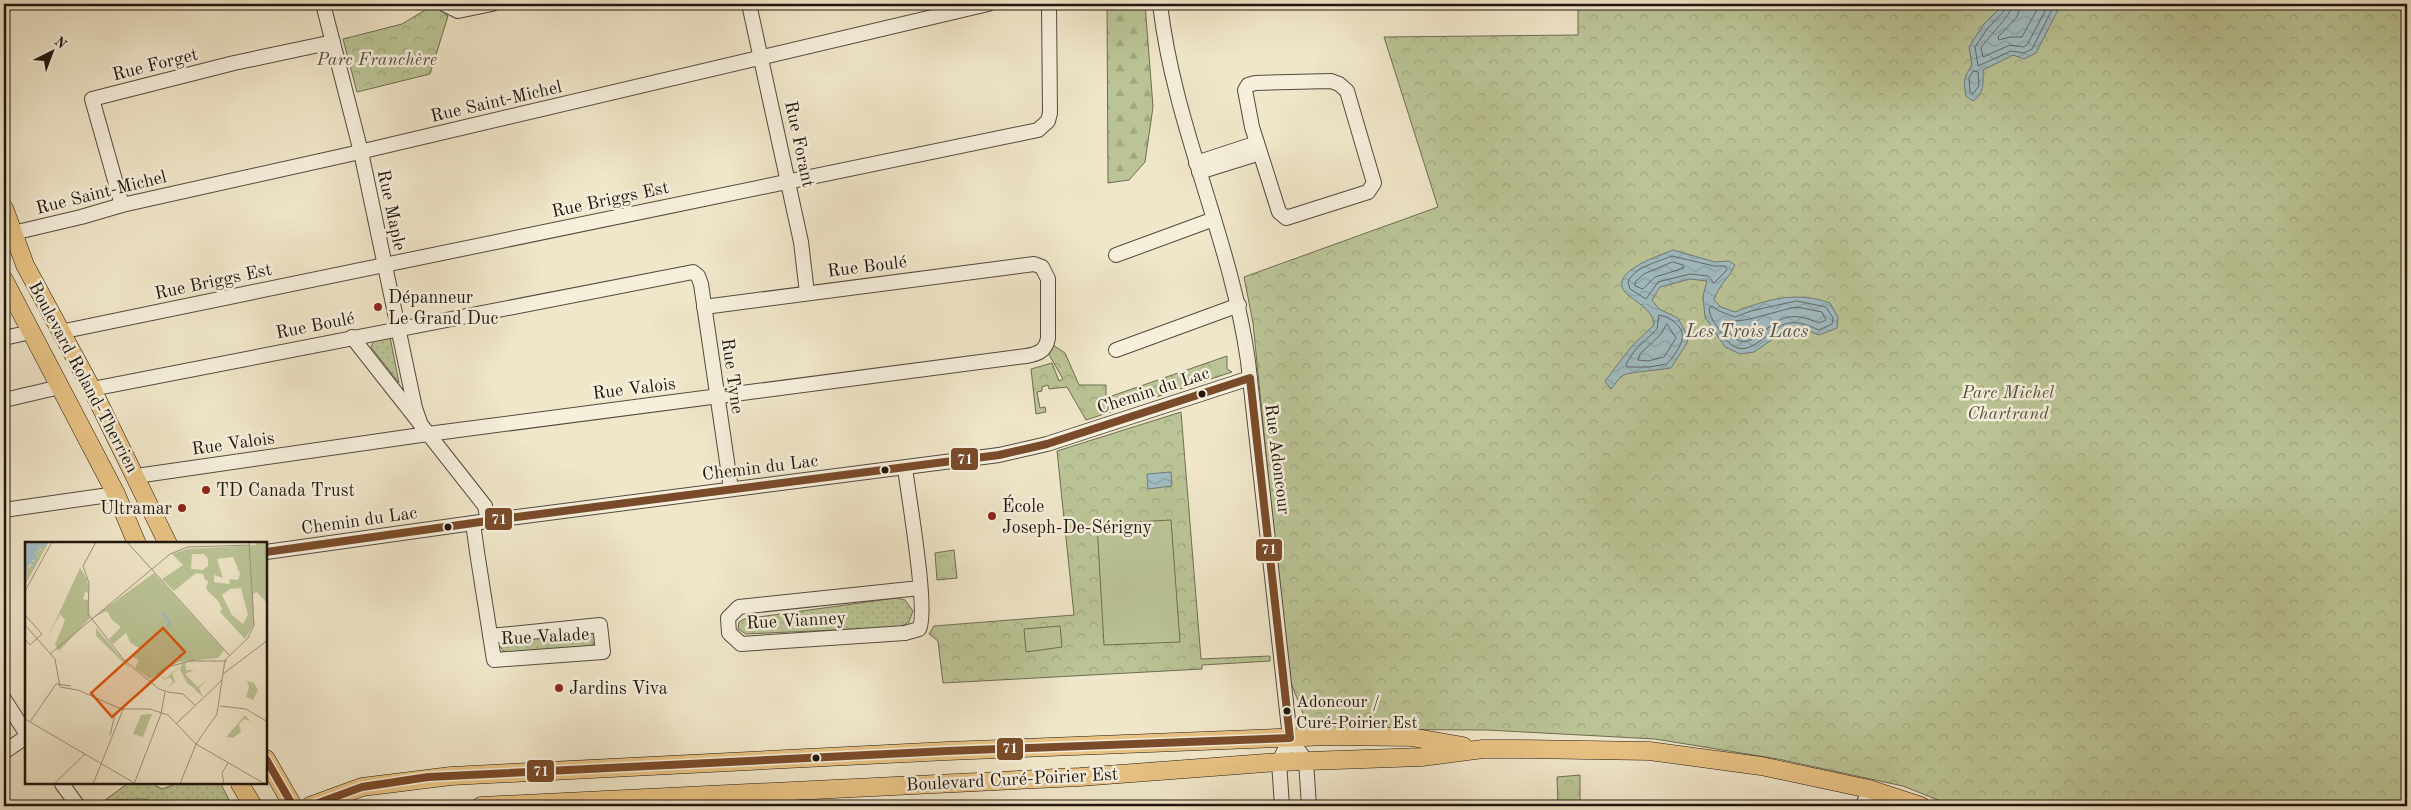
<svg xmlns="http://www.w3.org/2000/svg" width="2411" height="810" font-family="'Old Standard TT',serif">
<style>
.grass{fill:url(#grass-dots);stroke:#6e6d52}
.forest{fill:url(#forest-firs);stroke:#6e6d52}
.park{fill:url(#park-crowns);stroke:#6e6d52}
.garden{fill:#bbc496;stroke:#6e6d52}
.water{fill:url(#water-waves);stroke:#6d7a7a}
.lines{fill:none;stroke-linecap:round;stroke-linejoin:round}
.shore{stroke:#606968;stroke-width:1}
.minor-casing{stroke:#544a3e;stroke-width:16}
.major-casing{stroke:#20160f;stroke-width:19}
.minor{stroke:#f5efdc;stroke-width:14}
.major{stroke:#e8c384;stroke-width:18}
.bus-1-casing{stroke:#f5efdc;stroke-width:11}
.bus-1{stroke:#7a4b2a;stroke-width:8}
.poi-dot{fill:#8f2418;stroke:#f5efdc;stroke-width:2}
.bus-dot{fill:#20160f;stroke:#f5efdc;stroke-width:2}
.labels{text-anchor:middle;stroke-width:5;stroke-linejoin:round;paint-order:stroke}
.bus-label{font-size:17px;fill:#20160f;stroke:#f5efdc;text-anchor:start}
.park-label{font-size:18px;font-style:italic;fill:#56533e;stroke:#f5efdc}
.street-label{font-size:18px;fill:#20160f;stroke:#f5efdc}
.poi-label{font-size:18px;fill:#20160f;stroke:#f5efdc;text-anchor:start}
.water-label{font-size:19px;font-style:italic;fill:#4d504e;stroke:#f5efdc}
.inset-river{fill:none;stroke:#a1bcc2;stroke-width:2.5}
.inset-road{fill:none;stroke:#9d937f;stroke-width:1}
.view{fill:#de560c;fill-opacity:0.15;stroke:#de560c;stroke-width:2.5}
.inset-edge{fill:none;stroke:#20160f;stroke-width:2.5}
.line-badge{stroke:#f5efdc;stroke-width:2}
.badge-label{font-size:14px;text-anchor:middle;font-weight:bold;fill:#fff}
</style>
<defs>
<pattern id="grass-dots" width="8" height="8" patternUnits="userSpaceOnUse" patternTransform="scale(1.25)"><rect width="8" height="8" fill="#bbc496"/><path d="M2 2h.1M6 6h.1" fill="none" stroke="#a0a880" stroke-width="1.8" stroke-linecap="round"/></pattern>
<pattern id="forest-firs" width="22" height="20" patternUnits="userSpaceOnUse" patternTransform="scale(1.25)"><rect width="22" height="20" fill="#bbc496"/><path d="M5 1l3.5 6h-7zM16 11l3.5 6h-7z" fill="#a0a880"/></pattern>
<pattern id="park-crowns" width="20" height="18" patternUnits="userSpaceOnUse" patternTransform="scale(1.25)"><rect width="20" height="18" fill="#bbc496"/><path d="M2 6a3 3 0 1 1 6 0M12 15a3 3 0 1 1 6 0" fill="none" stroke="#a0a880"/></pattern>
<pattern id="water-waves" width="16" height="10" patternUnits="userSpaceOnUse" patternTransform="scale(1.25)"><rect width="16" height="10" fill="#a1bcc2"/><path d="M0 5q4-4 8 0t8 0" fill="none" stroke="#8aa1a6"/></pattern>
</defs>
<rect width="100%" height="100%" fill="#f0e6c9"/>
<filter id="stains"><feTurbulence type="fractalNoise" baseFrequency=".004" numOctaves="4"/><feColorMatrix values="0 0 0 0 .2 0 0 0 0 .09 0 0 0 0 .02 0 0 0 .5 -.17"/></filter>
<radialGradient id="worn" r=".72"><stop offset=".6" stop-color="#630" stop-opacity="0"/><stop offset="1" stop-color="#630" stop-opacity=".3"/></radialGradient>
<g class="grass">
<polygon points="390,337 399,383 371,347 374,341"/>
<polygon points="896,598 905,600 913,611 909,622 900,627 746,634 738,629 739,622 744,619"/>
<polygon points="593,631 596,634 595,643 588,647 508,652 503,651 500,646 502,641"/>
<polygon points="127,784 153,784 162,789 176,784 221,784 232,806 173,806 143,799 105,800"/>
</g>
<polygon class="forest" points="1107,4 1145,4 1153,107 1145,162 1129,180 1108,183"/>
<g class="park">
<polygon points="435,4 448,16 430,74 357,92 343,39 402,24"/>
<polygon points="1578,4 2407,4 2407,806 1953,806 1903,786 1778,759 1655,739 1487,730 1309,729 1288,675 1253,323 1244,277 1438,207 1384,37 1578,35"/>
<polygon points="1053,345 1065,353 1079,385 1106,385 1106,398 1227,356 1227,369 1232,372 1086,420 1067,387 1049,389 1048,385 1042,387 1042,391 1037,392 1040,408 1045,407 1046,412 1036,414 1031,369 1052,363 1059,381 1063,379 1048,353"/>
<polygon points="1181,412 1201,659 1270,656 1270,661 1202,665 1202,669 943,683 938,641 929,634 934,626 1074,615 1057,451"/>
<polygon points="954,550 957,578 937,580 935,553"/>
<polygon points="1580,775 1580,806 1558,806 1557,777"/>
</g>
<g class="garden">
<polygon points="1171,520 1180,642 1104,645 1097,524"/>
<polygon points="1060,626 1062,647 1026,652 1024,629"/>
</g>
<g class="water">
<path d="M2004,4H2059L2060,6L2036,53L2024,59L2013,55L1983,70C1983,84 1985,92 1973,101L1966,96C1963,81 1964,77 1972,65L1969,47L1983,25Z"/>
<path d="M1673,250L1715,262L1729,261L1735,265C1728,280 1719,284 1714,300L1721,307L1735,312C1767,299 1797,291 1830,303L1838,317L1837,328L1819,335L1804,329L1789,328L1754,352L1740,354L1725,347L1705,317L1703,296L1707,281L1690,279L1660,287L1652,300L1659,309L1678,318L1688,337L1687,343L1671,368C1661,370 1626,372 1622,376C1618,379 1615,385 1611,389L1605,381L1632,346L1653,326L1654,322C1650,308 1637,303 1627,294C1604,273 1661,255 1673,250Z"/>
<polygon points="1171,472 1172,486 1148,489 1147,474"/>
</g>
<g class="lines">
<g class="shore">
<polyline points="2007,4 2006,9 1987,29 1975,47 1978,66 2011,51 2024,53 2032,49 2055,4"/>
<path d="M2013,4C2013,13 1988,37 1981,48L1983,57L2010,45L2023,47L2027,45L2049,4"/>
<polyline points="2021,4 2017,17 1998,37 1999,40 2010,37 2022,37 2040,4"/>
<polygon points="1974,71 1978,72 1979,86 1973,94 1970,92 1969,78"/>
<path d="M1672,256L1714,266H1725L1727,270L1714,283L1708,276L1690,274L1658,282L1646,299L1630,289L1628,282C1634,267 1658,262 1672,256Z"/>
<polygon points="1673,262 1683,265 1684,268 1655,277 1643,289 1635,286 1635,282 1644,274"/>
<path d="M1797,301L1826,307L1833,318L1832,324L1819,330C1809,326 1800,321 1789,323C1766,327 1746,370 1723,335C1717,326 1710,319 1709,308L1712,306L1719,311L1735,317L1751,311Z"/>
<path d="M1797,307L1822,312L1826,320L1819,323C1809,319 1796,314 1785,318C1759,327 1746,363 1723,323L1725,320C1742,325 1777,310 1797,307Z"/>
<path d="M1659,315C1669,316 1685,327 1682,339C1681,347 1672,358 1667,364L1649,367H1627L1626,364L1635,350L1657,329Z"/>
<polygon points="1667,324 1676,338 1664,357 1648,361 1638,360 1640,354 1661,334"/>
</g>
<defs>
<g id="minor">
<polyline points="323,4 361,152 415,408 421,425"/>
<polyline points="444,4 458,11 492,4"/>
<polyline points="749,4 801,242 807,293"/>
<path d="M1160,4C1174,127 1231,239 1248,361L1290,738L1306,761L1309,806"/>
<polygon points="1331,81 1339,84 1347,91 1374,183 1368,192 1286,218 1279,212 1252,127 1245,90 1248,85 1255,83"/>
<polyline points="1196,163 1257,143"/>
<polyline points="1199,172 1260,153"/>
<polyline points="122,205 92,99 234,63 333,42"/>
<polyline points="13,233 81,217 122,205 351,154 988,4"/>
<polyline points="1116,255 1214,219"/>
<polyline points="60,332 1038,130 1048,121 1050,113 1049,4"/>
<polyline points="352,337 485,506 488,521"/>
<polyline points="4,338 31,332"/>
<polyline points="1116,350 1239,305"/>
<polyline points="92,389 693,272 698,276 701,284 731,489"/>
<polyline points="4,400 60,387"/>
<path d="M905,468C908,493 929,613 919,629L905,633L741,644L729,633L728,618L739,607L920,588"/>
<path d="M136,476L428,434L1026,356C1038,354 1046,351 1048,338V279L1042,267L1034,264L704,307"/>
<polyline points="4,510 116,494"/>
<polyline points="473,523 477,552 494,660 603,652 600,625 490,636"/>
<polyline points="266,552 509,518 999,455 1047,444 1250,378"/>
<polyline points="4,699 26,733"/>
<polyline points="4,752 26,737"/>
<polyline points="62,784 78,806"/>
<polyline points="1282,806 1279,762 1290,738"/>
<polyline points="1863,806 1869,789"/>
</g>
<g id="major">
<polyline points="4,208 25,265 92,389 168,544"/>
<polyline points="4,280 116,494 137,544"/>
<polyline points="266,759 293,806"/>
<polyline points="240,784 253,806"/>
<polyline points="310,806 362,787 451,776 947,751 1329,736 1411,737 1463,746"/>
<polyline points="481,806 1080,777 1279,762 1422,757 1483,749 1517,749 1649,751 1761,766 1869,789 1921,806"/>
</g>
</defs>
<use href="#minor" class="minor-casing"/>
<use href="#major" class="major-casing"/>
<use href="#minor" class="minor"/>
<use href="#major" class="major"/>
<defs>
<g id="bus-1">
<polyline points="266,552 509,518 999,455 1047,444 1250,378 1290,738 947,751 428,777 362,787 310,806"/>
<polyline points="266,759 293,806"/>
</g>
</defs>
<use href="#bus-1" class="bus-1-casing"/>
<use href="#bus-1" class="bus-1"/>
</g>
<g class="poi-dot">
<circle cx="378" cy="307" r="5"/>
<circle cx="206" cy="490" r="5"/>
<circle cx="182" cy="508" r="5"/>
<circle cx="992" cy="516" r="5"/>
<circle cx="559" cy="688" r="5"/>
</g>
<g class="bus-dot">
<circle cx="1202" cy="394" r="4.5"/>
<circle cx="885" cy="470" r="4.5"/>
<circle cx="448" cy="527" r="4.5"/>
<circle cx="1287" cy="711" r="4.5"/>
<circle cx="816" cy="758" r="4.5"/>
</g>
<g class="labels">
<g class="bus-label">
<text x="1296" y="707">Adoncour /<tspan x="1296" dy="21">Curé-Poirier Est</tspan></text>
</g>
<g class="park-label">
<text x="377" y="65">Parc Franchère</text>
<text x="2008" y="398">Parc Michel<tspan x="2008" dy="21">Chartrand</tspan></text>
</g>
<g class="street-label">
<text transform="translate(155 64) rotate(-14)" y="6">Rue Forget</text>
<text transform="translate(496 101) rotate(-13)" y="6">Rue Saint-Michel</text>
<text transform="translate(800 144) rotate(78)" y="6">Rue Forant</text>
<text transform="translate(101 192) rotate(-14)" y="6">Rue Saint-Michel</text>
<text transform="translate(610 199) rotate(-12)" y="6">Rue Briggs Est</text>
<text transform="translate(392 210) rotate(78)" y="6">Rue Maple</text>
<text transform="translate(867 266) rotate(-7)" y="6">Rue Boulé</text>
<text transform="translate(213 281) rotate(-12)" y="6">Rue Briggs Est</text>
<text transform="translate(315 325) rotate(-11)" y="6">Rue Boulé</text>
<text transform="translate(733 376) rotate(82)" y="6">Rue Tyne</text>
<text transform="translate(84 377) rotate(62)" y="6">Boulevard Roland-Therrien</text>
<text transform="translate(634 388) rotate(-7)" y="6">Rue Valois</text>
<text transform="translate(1153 390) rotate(-18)" y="6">Chemin du Lac</text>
<text transform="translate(233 443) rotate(-8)" y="6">Rue Valois</text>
<text transform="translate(1278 459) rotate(83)" y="6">Rue Adoncour</text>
<text transform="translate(760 467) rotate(-7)" y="6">Chemin du Lac</text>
<text transform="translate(359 520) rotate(-8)" y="6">Chemin du Lac</text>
<text transform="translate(796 620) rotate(-3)" y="6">Rue Vianney</text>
<text transform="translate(545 636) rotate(-3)" y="6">Rue Valade</text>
<text transform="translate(1012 779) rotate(-3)" y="6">Boulevard Curé-Poirier Est</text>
</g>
<g class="poi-label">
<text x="388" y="303">Dépanneur<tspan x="388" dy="21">Le Grand Duc</tspan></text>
<text x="216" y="496">TD Canada Trust</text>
<text x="1002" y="512">École<tspan x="1002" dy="21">Joseph-De-Sérigny</tspan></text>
<text x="172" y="514" text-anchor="end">Ultramar</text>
<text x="569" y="694">Jardins Viva</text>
</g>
<g class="water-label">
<text x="1747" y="337">Les Trois Lacs</text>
</g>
</g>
<g transform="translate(25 542)">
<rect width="242" height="242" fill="#f0e6c9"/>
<path d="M231,0H242V61L232,50L228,52L229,82L220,97L195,70L197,67L194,60L181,47L183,39L180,38L178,32L171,31L149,49L137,37L158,23L147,12L163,7L231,3ZM167,12H179L183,17V24L178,28L166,27ZM208,15L215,32L213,38L205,37L204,42L189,40V33L198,36L192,17ZM216,46L223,73L218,82L207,73L197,53L205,47Z" fill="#bbc496" fill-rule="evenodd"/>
<path d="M55,26L62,37L64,51L60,50L58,57L63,58L65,76L34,109L30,103L40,78L35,72L22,97ZM71,86L104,125V126L71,94Z" fill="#bbc496"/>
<path d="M24,0L0,43V34L3,32L1,27L9,21V16H13L10,10L18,7L13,6L14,3L19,5ZM129,31L199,108L193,116L153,120L125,137L110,126L114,118L108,115L114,106L105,100L101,91L88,102L84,97L96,85L87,78L82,69L67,76ZM160,120L161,128H169L160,132L173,145L183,137L174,146L178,155L171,149L163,156L171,148L162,141L155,128L157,123L147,132L150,140L139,148L148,140L145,135L139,138L134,132L140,137ZM222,139L229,141L233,148L228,158L221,155L224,145ZM127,172L118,195L108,192L116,173ZM220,173L225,179L219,177L214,182L216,190L208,196L201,195Z" fill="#bbc496"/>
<path d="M0,0H24L19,5L14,3L13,6H18L10,10L13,17L7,18L11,23L6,31L10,22H5L1,27L3,32L0,34Z" fill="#a1bcc2"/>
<path class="inset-river" d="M137,71L145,79L143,85"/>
<path class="inset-road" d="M71,0L58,24L64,41L63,72L99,118L134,147L143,150M102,0L205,114M0,49L27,0M0,73L17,92L5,103L0,97M0,83L30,117L35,145L53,148L96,167H125L143,173L171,202L240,242M25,112L145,12L163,5L225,3M166,119H202M198,132L243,98M143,150L158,152L171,164M195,164L221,167L243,180M0,177L111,242M5,180L31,142L46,144M151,182L197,138M85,193L90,173L96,167M29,242L60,212M68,242L99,165L139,126L169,118M109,242L136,172L140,150M155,242L171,202L192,172L200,118L223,96L229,83L224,0M199,242L197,231L203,221"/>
<path class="view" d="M138,86L160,110L87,175L66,151Z"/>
<rect width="242" height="242" class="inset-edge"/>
</g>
<g class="line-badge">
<rect x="950" y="447" width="29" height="24" rx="5" fill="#7a4b2a"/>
<rect x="484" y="507" width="29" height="24" rx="5" fill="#7a4b2a"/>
<rect x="1255" y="538" width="28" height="24" rx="5" fill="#7a4b2a"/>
<rect x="996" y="737" width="28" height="24" rx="5" fill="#7a4b2a"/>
<rect x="526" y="759" width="29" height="24" rx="5" fill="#7a4b2a"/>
</g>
<g class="badge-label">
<text x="965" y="464">71</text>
<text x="499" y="524">71</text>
<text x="1269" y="554">71</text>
<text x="1010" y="753">71</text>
<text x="541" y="776">71</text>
</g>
<rect width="2411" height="810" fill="none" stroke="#f0e6c9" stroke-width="20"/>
<rect x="5" y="5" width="2401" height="800" fill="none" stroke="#20160f" stroke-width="2.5"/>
<rect x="10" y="10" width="2391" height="790" fill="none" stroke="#20160f"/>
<g transform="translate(52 52) rotate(42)" stroke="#f5efdc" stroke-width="4" paint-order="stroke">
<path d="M0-4L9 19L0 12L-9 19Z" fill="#20160f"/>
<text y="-8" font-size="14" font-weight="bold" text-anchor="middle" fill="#20160f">N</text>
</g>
<rect width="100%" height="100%" filter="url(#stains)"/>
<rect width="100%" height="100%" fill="url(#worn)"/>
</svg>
